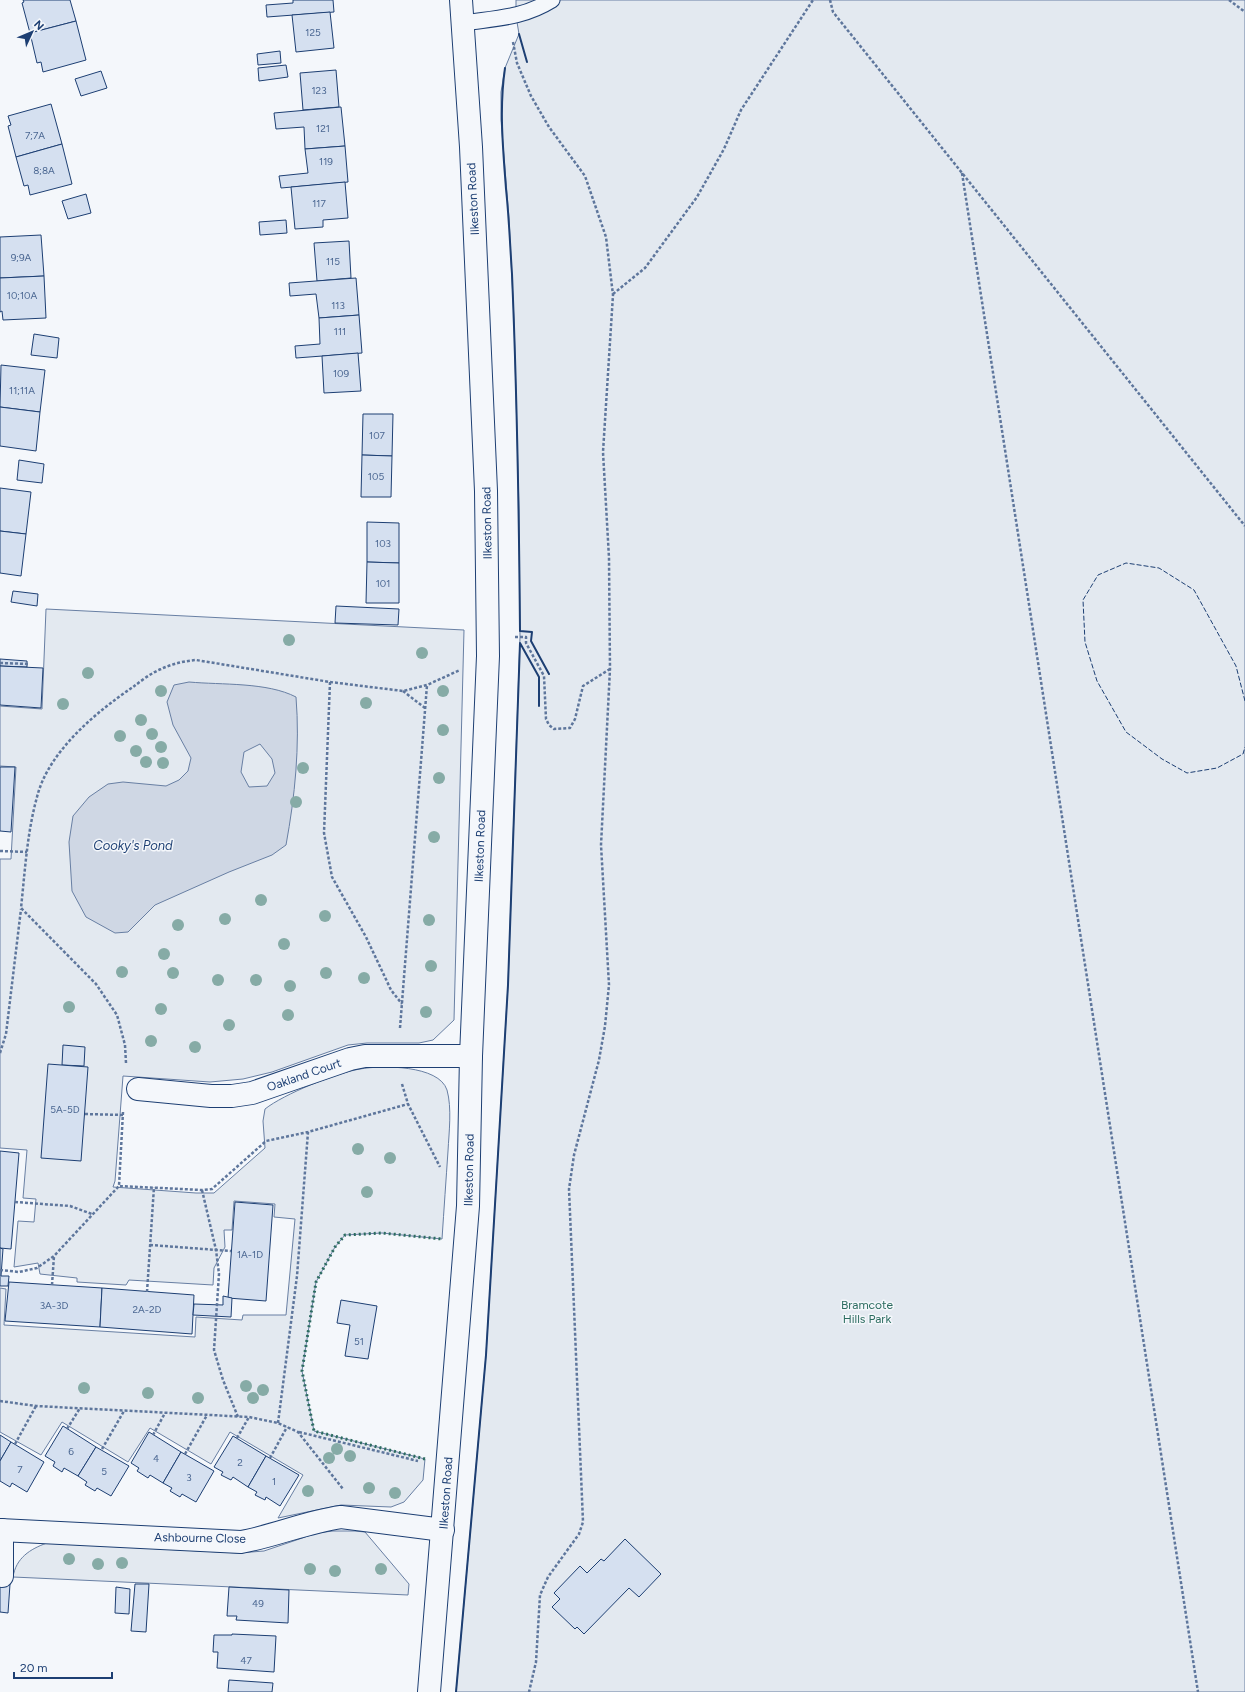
<svg xmlns="http://www.w3.org/2000/svg" width="1245" height="1692" font-family="Figtree,sans-serif">
<style>
.green{fill:#e3e9f0;stroke:#687fa3}
.water{fill:#cfd7e4;stroke:#687fa3;fill-rule:evenodd}
.building{fill:#d5e0f0;stroke:#1d3f73}
.lines{fill:none;stroke-linecap:round;stroke-linejoin:round}
.lane-casing{stroke:#1d3f73;stroke-width:17}
.street-casing{stroke:#1d3f73;stroke-width:24}
.primary-casing{stroke:#1d3f73;stroke-width:24}
.path{stroke:#5e769c;stroke-width:2.5;stroke-dasharray:3 2;stroke-linecap:butt}
.lane{stroke:#f4f7fb;stroke-width:15}
.street{stroke:#f4f7fb;stroke-width:22}
.primary{stroke:#f4f7fb;stroke-width:22}
.hedge{stroke:#2c6c60;stroke-width:3;stroke-dasharray:2 3;stroke-linecap:butt}
.fence{stroke:#1d3f73;stroke-width:1;stroke-dasharray:5 2;stroke-linecap:butt}
.wall{stroke:#1d3f73;stroke-width:2}
.tree{fill:#86aba6}
.labels{text-anchor:middle;stroke-width:3;stroke-linejoin:round;paint-order:stroke}
.number-label{font-size:10px;fill:#4b6792}
.street-label{font-size:12px;fill:#1d3f73;stroke:#f4f7fb}
.park-label{font-size:12px;fill:#2c6c60;stroke:#f4f7fb}
.water-label{font-size:13px;font-style:italic;fill:#1d3f73;stroke:#f4f7fb}
</style>
<rect width="100%" height="100%" fill="#f4f7fb"/>
<g class="green">
<polygon points="516,0 1245,0 1245,1692 456,1692 486,1355 508,985 520,637 519,510 514,320 509,218 501,120 501,92 505,68 519,34 516,16"/>
<path d="M46,609L464,630L454,1020L433,1040L419,1043H367L348,1045L272,1072L243,1079L210,1082L123,1076L115,1181L113,1187L196,1193H214L265,1148L263,1121L265,1109C284,1094 336,1073 360,1069C382,1065 439,1065 447,1090C452,1108 449,1132 448,1151C446,1180 444,1209 442,1239L382,1233L345,1235L335,1247L316,1282L302,1371L314,1431L425,1459L423,1480L404,1502L391,1507L341,1505L278,1518L303,1475L230,1432L211,1464L150,1428L128,1462L62,1422L41,1455L0,1432V1288L6,1289L4,1325L195,1337L196,1317L242,1320L243,1315H286L295,1219L274,1217L275,1204L234,1201L232,1230H224L225,1247L214,1268L213,1285L129,1280L126,1285L77,1282V1278L40,1274L38,1263L14,1267L18,1221L34,1222L36,1199L23,1198L27,1150L0,1148V859H11L16,767L0,766V706L42,709Z"/>
<path d="M333,1531H355L365,1532L409,1584L408,1595L13,1577C16,1558 30,1549 47,1543L239,1553L264,1551L317,1533Z"/>
</g>
<path class="water" d="M189,682C222,685 267,682 296,697C300,746 295,796 286,845L272,855L229,872L155,905L128,932L115,933L86,917L72,891L69,842L73,816L89,797L108,784L123,782L166,786L179,780L188,771L191,758L173,725L167,702L174,685ZM260,744L272,759L275,773L267,786L249,787L241,772L244,752Z"/>
<g class="building">
<polygon points="23,0 70,0 76,21 30,33 22,3 24,2"/>
<polygon points="293,0 333,0 334,12 267,17 266,5 293,3"/>
<polygon points="330,12 334,48 296,52 292,15"/>
<polygon points="76,21 86,60 43,72 41,62 37,63 30,33"/>
<polygon points="280,51 281,63 258,65 257,54"/>
<polygon points="286,65 288,77 259,81 258,68"/>
<polygon points="336,70 339,107 303,110 300,73"/>
<polygon points="101,71 107,88 81,96 75,79"/>
<polygon points="51,104 62,144 16,157 8,126 11,125 8,116"/>
<polygon points="341,107 345,146 305,149 304,127 276,129 274,113"/>
<polygon points="62,144 72,184 30,195 28,185 24,186 16,157"/>
<polygon points="345,146 348,182 281,188 279,176 308,173 305,149"/>
<polygon points="345,182 348,218 323,220 323,227 295,229 291,187"/>
<polygon points="86,194 91,213 68,219 62,201"/>
<polygon points="286,220 287,233 260,235 259,222"/>
<polygon points="41,235 44,276 0,278 0,237"/>
<polygon points="349,241 351,278 317,281 314,243"/>
<polygon points="44,276 46,318 3,320 2,311 0,312 0,278"/>
<polygon points="356,278 359,315 319,318 316,294 290,296 289,283"/>
<polygon points="359,315 362,353 296,358 295,346 320,344 319,318"/>
<polygon points="34,334 59,338 57,358 31,355"/>
<polygon points="358,353 361,391 324,393 322,356"/>
<polygon points="1,365 45,370 40,412 0,407"/>
<polygon points="0,407 40,412 36,451 0,446"/>
<polygon points="363,414 393,414 392,456 362,455"/>
<polygon points="362,455 392,456 391,497 361,497"/>
<polygon points="19,460 44,464 42,483 17,480"/>
<polygon points="0,488 31,492 26,534 0,531"/>
<polygon points="367,522 399,523 399,563 367,562"/>
<polygon points="0,531 26,534 21,576 0,573"/>
<polygon points="367,562 399,563 399,603 366,603"/>
<polygon points="13,591 38,594 37,606 11,602"/>
<polygon points="336,606 399,609 398,625 335,623"/>
<polygon points="0,659 27,661 27,667 0,666"/>
<polygon points="0,666 43,668 41,708 0,705"/>
<polygon points="0,767 15,767 11,832 0,831"/>
<polygon points="63,1045 85,1047 84,1066 62,1065"/>
<polygon points="48,1064 88,1067 81,1161 41,1158"/>
<polygon points="0,1151 19,1153 11,1249 0,1248"/>
<polygon points="235,1202 273,1205 266,1301 228,1298"/>
<polygon points="0,1248 3,1249 1,1276 9,1276 8,1286 0,1286"/>
<polygon points="9,1282 102,1288 100,1327 5,1321"/>
<polygon points="102,1288 194,1295 192,1334 100,1327"/>
<polygon points="223,1296 232,1298 231,1317 193,1315 194,1304 223,1305"/>
<polygon points="341,1300 377,1306 368,1359 345,1356 350,1325 337,1323"/>
<polygon points="63,1426 96,1447 78,1476 64,1468 62,1472 53,1466 55,1462 45,1456"/>
<polygon points="149,1432 181,1452 163,1483 150,1475 148,1478 137,1471 139,1468 131,1463"/>
<polygon points="0,1435 11,1442 0,1461"/>
<polygon points="233,1436 266,1456 248,1487 233,1477 231,1480 221,1475 223,1472 214,1467"/>
<polygon points="11,1442 44,1462 27,1492 12,1483 10,1487 0,1481 0,1461"/>
<polygon points="96,1447 129,1466 111,1496 97,1488 95,1491 85,1485 87,1482 78,1476"/>
<polygon points="181,1452 214,1471 196,1502 182,1494 180,1497 170,1491 172,1488 163,1483"/>
<polygon points="266,1456 299,1475 280,1506 266,1497 265,1500 255,1495 257,1492 248,1487"/>
<polygon points="625,1539 661,1574 639,1597 629,1588 584,1634 577,1627 575,1629 552,1607 560,1599 554,1593 580,1566 587,1573 601,1559 604,1561"/>
<polygon points="0,1583 10,1584 8,1613 0,1612"/>
<polygon points="135,1584 149,1584 146,1632 131,1631"/>
<polygon points="116,1587 130,1589 129,1614 115,1613"/>
<polygon points="229,1587 289,1590 288,1623 236,1620 237,1616 227,1616"/>
<polygon points="232,1634 276,1636 274,1672 217,1668 218,1652 213,1652 214,1635 232,1635"/>
<polygon points="229,1680 273,1683 272,1692 228,1692"/>
</g>
<g class="lines">
<defs>
<path id="lane" d="M464,23C497,18 523,18 552,0"/>
<g id="street">
<polyline points="138,1089 211,1096 232,1096 252,1093 350,1059 365,1056 471,1056"/>
<path d="M0,1530L241,1542C275,1536 306,1522 341,1517L443,1530"/>
<polyline points="2,1576 2,1530"/>
</g>
<polyline id="primary" points="429,1692 468,1206 471,1056 488,656 486,491 471,147 461,0"/>
</defs>
<use href="#lane" class="lane-casing"/>
<use href="#street" class="street-casing"/>
<use href="#primary" class="primary-casing"/>
<g class="path">
<polyline points="830,0 833,12 1245,526"/>
<polyline points="1229,0 1245,12"/>
<polyline points="513,42 517,63 531,96 549,127 585,176 606,237 613,295 603,452 609,558 610,669 601,845 609,985 605,1026 599,1060 574,1155 569,1189 583,1522 579,1534 548,1577 540,1595 536,1662 529,1692"/>
<polyline points="962,173 1198,1692"/>
<polyline points="613,294 645,268 697,197 724,149 741,110 813,0"/>
<polyline points="515,637 526,637 526,643 544,676 546,719 549,725 554,729 570,728 575,719 583,686 610,669"/>
<polyline points="0,663 30,664"/>
<polyline points="330,682 324,833 332,877 366,937 391,990 402,1004"/>
<polyline points="403,691 425,708"/>
<polyline points="0,851 27,852"/>
<polyline points="400,1028 427,685"/>
<polyline points="0,1053 6,1034 21,909"/>
<path d="M126,1063L125,1045L117,1015L96,984L21,908C25,871 27,833 37,797C48,752 96,712 133,687C141,681 151,673 161,669C172,664 184,661 196,660L330,682L403,691L427,685L460,670"/>
<polyline points="402,1084 408,1104 440,1167"/>
<polyline points="123,1112 119,1186 202,1190 212,1189 266,1141 308,1132 408,1104"/>
<polyline points="85,1114 123,1115"/>
<polyline points="202,1190 216,1250 219,1274 214,1350 223,1380 238,1417"/>
<polyline points="15,1202 70,1206 92,1214"/>
<polyline points="150,1245 231,1251"/>
<polyline points="0,1270 19,1272 37,1268 54,1256 119,1186"/>
<polyline points="52,1285 54,1256"/>
<polyline points="147,1292 154,1187"/>
<polyline points="0,1401 36,1406 249,1417 278,1423 298,1432 343,1489"/>
<polyline points="278,1423 297,1276 308,1132"/>
<polyline points="67,1429 80,1408"/>
<polyline points="299,1432 418,1461"/>
<polyline points="153,1435 165,1413"/>
<polyline points="237,1438 249,1417"/>
<polyline points="15,1444 36,1406"/>
<polyline points="102,1449 124,1411"/>
<polyline points="185,1454 207,1415"/>
<polyline points="270,1458 287,1427"/>
</g>
<use href="#lane" class="lane"/>
<use href="#street" class="street"/>
<use href="#primary" class="primary"/>
<polyline class="hedge" points="425,1459 314,1431 302,1371 316,1282 335,1247 345,1235 382,1233 442,1239"/>
<polyline class="fence" points="1245,701 1236,666 1194,590 1159,568 1126,563 1098,575 1083,600 1085,642 1097,681 1126,732 1162,759 1187,773 1217,768 1243,754 1245,747"/>
<g class="wall">
<polyline points="519,34 527,62"/>
<path d="M505,68C499,109 503,148 506,189C509,217 510,245 512,274C517,393 519,512 520,631L532,632L531,641L549,674"/>
<polyline points="456,1692 486,1355 497,1171 508,985 520,643 539,677 539,706"/>
</g>
</g>
<g class="tree">
<circle cx="289" cy="640" r="6"/>
<circle cx="422" cy="653" r="6"/>
<circle cx="88" cy="673" r="6"/>
<circle cx="161" cy="691" r="6"/>
<circle cx="443" cy="691" r="6"/>
<circle cx="366" cy="703" r="6"/>
<circle cx="63" cy="704" r="6"/>
<circle cx="141" cy="720" r="6"/>
<circle cx="443" cy="730" r="6"/>
<circle cx="152" cy="734" r="6"/>
<circle cx="120" cy="736" r="6"/>
<circle cx="161" cy="747" r="6"/>
<circle cx="136" cy="751" r="6"/>
<circle cx="146" cy="762" r="6"/>
<circle cx="163" cy="763" r="6"/>
<circle cx="303" cy="768" r="6"/>
<circle cx="439" cy="778" r="6"/>
<circle cx="296" cy="802" r="6"/>
<circle cx="434" cy="837" r="6"/>
<circle cx="261" cy="900" r="6"/>
<circle cx="325" cy="916" r="6"/>
<circle cx="225" cy="919" r="6"/>
<circle cx="429" cy="920" r="6"/>
<circle cx="178" cy="925" r="6"/>
<circle cx="284" cy="944" r="6"/>
<circle cx="164" cy="954" r="6"/>
<circle cx="431" cy="966" r="6"/>
<circle cx="122" cy="972" r="6"/>
<circle cx="173" cy="973" r="6"/>
<circle cx="326" cy="973" r="6"/>
<circle cx="364" cy="978" r="6"/>
<circle cx="218" cy="980" r="6"/>
<circle cx="256" cy="980" r="6"/>
<circle cx="290" cy="986" r="6"/>
<circle cx="69" cy="1007" r="6"/>
<circle cx="161" cy="1009" r="6"/>
<circle cx="426" cy="1012" r="6"/>
<circle cx="288" cy="1015" r="6"/>
<circle cx="229" cy="1025" r="6"/>
<circle cx="151" cy="1041" r="6"/>
<circle cx="195" cy="1047" r="6"/>
<circle cx="358" cy="1149" r="6"/>
<circle cx="390" cy="1158" r="6"/>
<circle cx="367" cy="1192" r="6"/>
<circle cx="246" cy="1386" r="6"/>
<circle cx="84" cy="1388" r="6"/>
<circle cx="263" cy="1390" r="6"/>
<circle cx="148" cy="1393" r="6"/>
<circle cx="198" cy="1398" r="6"/>
<circle cx="253" cy="1398" r="6"/>
<circle cx="337" cy="1449" r="6"/>
<circle cx="350" cy="1456" r="6"/>
<circle cx="329" cy="1458" r="6"/>
<circle cx="369" cy="1488" r="6"/>
<circle cx="308" cy="1491" r="6"/>
<circle cx="395" cy="1493" r="6"/>
<circle cx="69" cy="1559" r="6"/>
<circle cx="122" cy="1563" r="6"/>
<circle cx="98" cy="1564" r="6"/>
<circle cx="310" cy="1569" r="6"/>
<circle cx="381" cy="1569" r="6"/>
<circle cx="335" cy="1571" r="6"/>
</g>
<g class="labels">
<g class="number-label">
<text x="313" y="36">125</text>
<text x="319" y="94">123</text>
<text x="323" y="132">121</text>
<text x="35" y="139">7;7A</text>
<text x="326" y="165">119</text>
<text x="44" y="174">8;8A</text>
<text x="319" y="207">117</text>
<text x="21" y="261">9;9A</text>
<text x="333" y="265">115</text>
<text x="22" y="299">10;10A</text>
<text x="338" y="309">113</text>
<text x="340" y="335">111</text>
<text x="341" y="377">109</text>
<text x="22" y="394">11;11A</text>
<text x="377" y="439">107</text>
<text x="376" y="480">105</text>
<text x="383" y="547">103</text>
<text x="383" y="587">101</text>
<text x="65" y="1113">5A-5D</text>
<text x="250" y="1258">1A-1D</text>
<text x="54" y="1309">3A-3D</text>
<text x="147" y="1313">2A-2D</text>
<text x="359" y="1345">51</text>
<text x="71" y="1455">6</text>
<text x="156" y="1462">4</text>
<text x="240" y="1466">2</text>
<text x="20" y="1473">7</text>
<text x="104" y="1475">5</text>
<text x="189" y="1481">3</text>
<text x="274" y="1485">1</text>
<text x="258" y="1607">49</text>
<text x="246" y="1664">47</text>
</g>
<g class="street-label">
<text transform="translate(473 199) rotate(-93)" y="4">Ilkeston Road</text>
<text transform="translate(487 523) rotate(-91)" y="4">Ilkeston Road</text>
<text transform="translate(480 846) rotate(-88)" y="4">Ilkeston Road</text>
<text transform="translate(304 1075) rotate(-19)" y="4">Oakland Court</text>
<text transform="translate(469 1170) rotate(-89)" y="4">Ilkeston Road</text>
<text transform="translate(446 1493) rotate(-86)" y="4">Ilkeston Road</text>
<text transform="translate(200 1538) rotate(1)" y="4">Ashbourne Close</text>
</g>
<g class="park-label">
<text x="867" y="1309">Bramcote<tspan x="867" dy="14">Hills Park</tspan></text>
</g>
<g class="water-label">
<text x="133" y="850">Cooky's Pond</text>
</g>
</g>
<g transform="translate(32 32) rotate(46)" stroke="#f4f7fb" stroke-width="3" paint-order="stroke">
<path d="M0-3L7 15L0 10L-7 15Z" fill="#1d3f73"/>
<text y="-6" font-size="11" font-weight="bold" text-anchor="middle" fill="#1d3f73">N</text>
</g>
<path d="M14 1672v6h98v-6" fill="none" stroke="#1d3f73" stroke-width="2"/>
<text x="20" y="1672" font-size="12" fill="#1d3f73" stroke="#f4f7fb" stroke-width="3" paint-order="stroke">20 m</text>
</svg>
